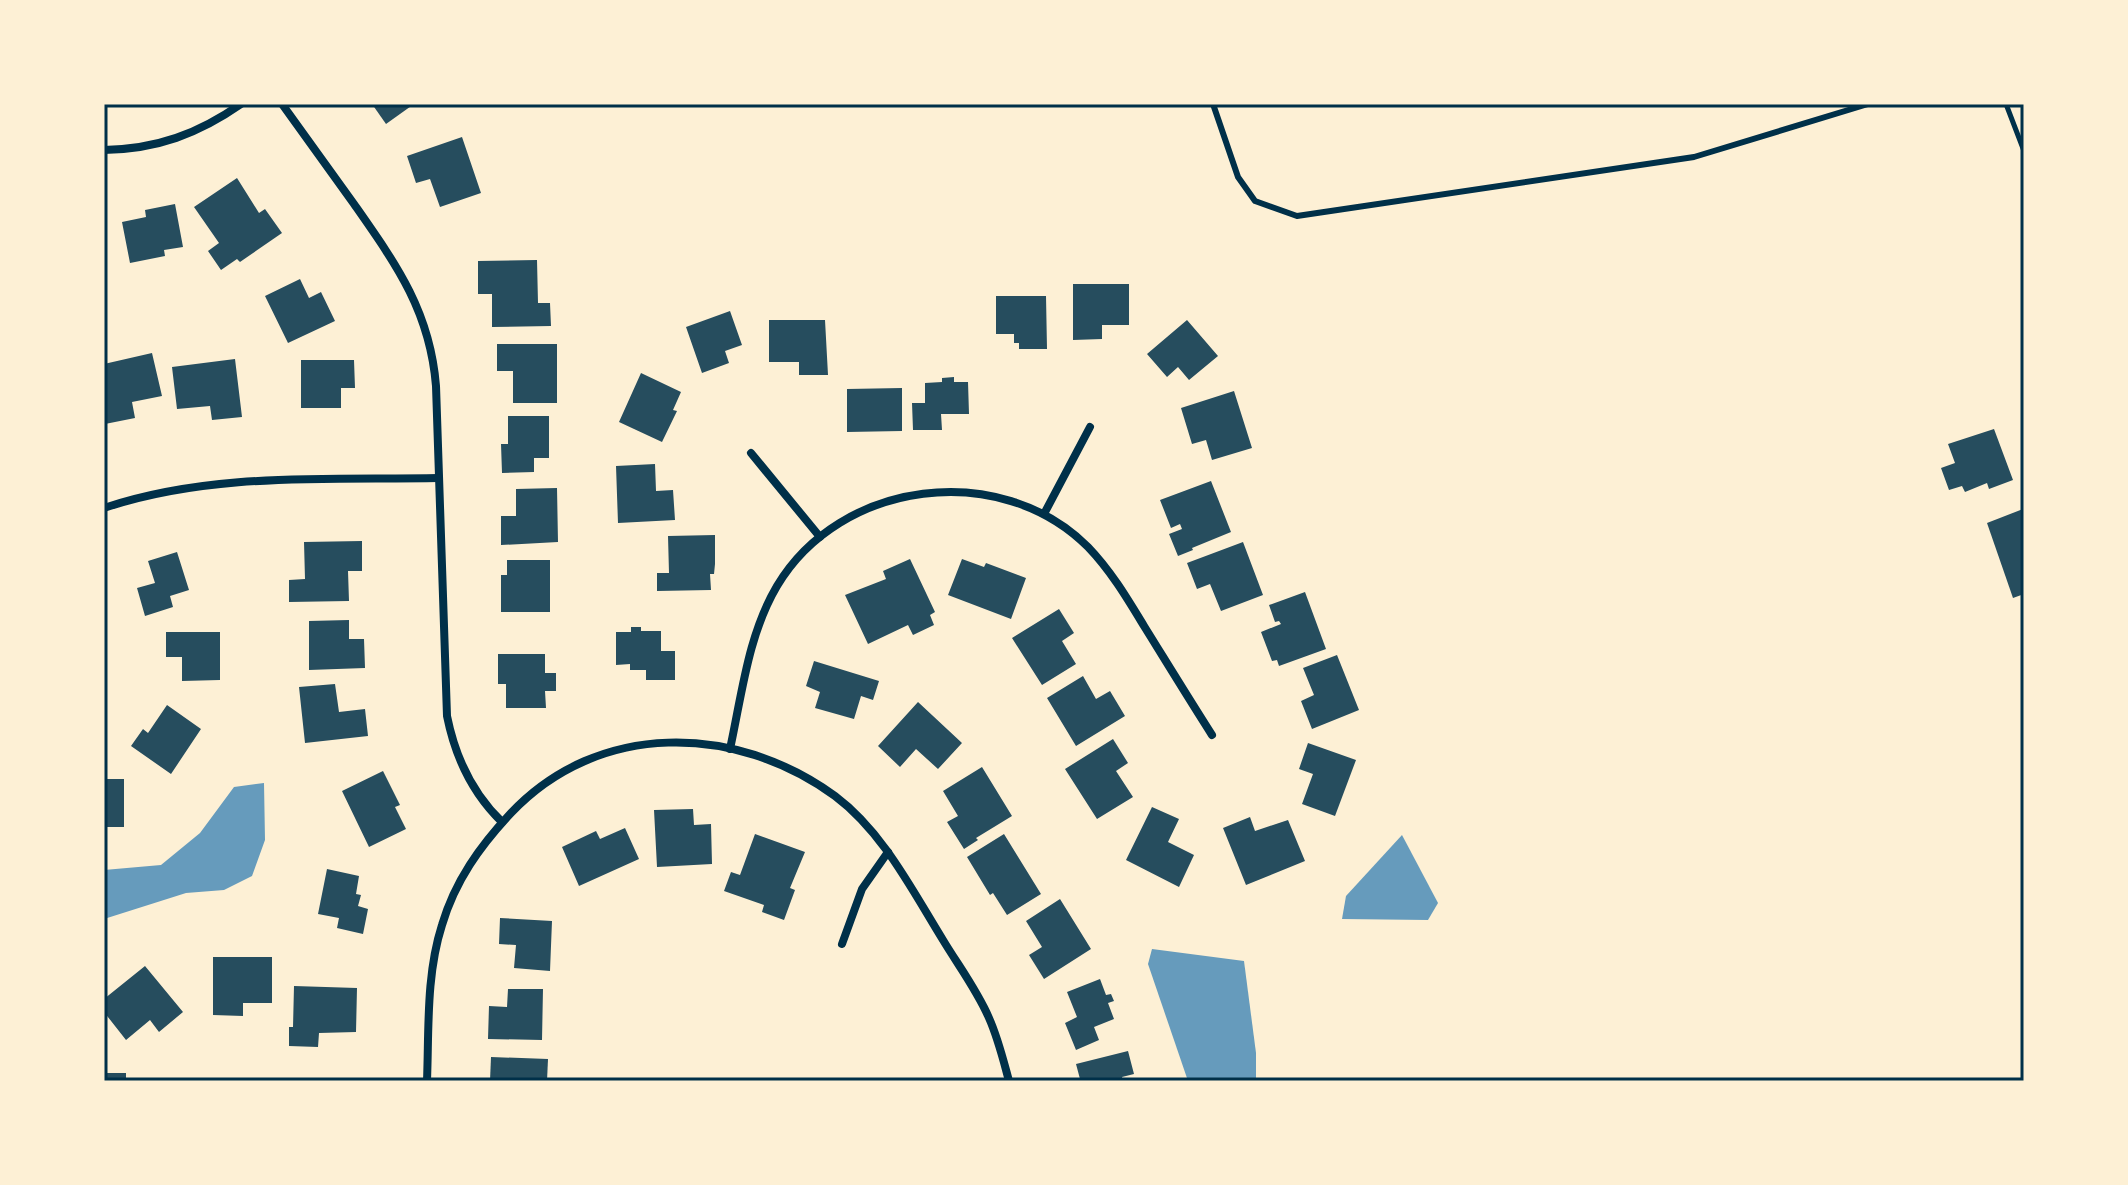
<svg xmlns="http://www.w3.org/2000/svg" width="2128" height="1185" font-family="'DejaVu Sans',sans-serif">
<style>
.water{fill:#669bbc}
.building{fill:#264d5e}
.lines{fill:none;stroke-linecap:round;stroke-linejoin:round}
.path{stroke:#003049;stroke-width:5}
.service{stroke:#003049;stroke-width:6}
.minor{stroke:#003049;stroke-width:8}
.neatline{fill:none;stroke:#003049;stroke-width:3}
</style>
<rect width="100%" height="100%" fill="#fdf0d5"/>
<g class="water">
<polygon points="264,783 265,840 252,876 224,890 186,893 104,919 104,870 161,865 200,833 234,787"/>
<polygon points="1402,835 1438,903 1428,920 1342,919 1346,896"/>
<polygon points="1152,949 1244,961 1256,1053 1256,1081 1188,1081 1148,964"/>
</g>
<g class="building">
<polygon points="372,104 414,104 386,124"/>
<polygon points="462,137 481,193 440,207 430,179 416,183 407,156"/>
<polygon points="237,178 259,213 265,209 282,233 240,262 237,259 221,270 208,251 219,243 194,207"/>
<polygon points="175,204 183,247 164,250 165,256 130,263 122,222 146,217 145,210"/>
<polygon points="537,260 538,303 550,303 551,326 492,327 492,294 478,294 478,261"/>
<polygon points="300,279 309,298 321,292 335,321 288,343 265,296"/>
<polygon points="1073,284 1129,284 1129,325 1102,325 1102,339 1073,340"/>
<polygon points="996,296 1046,296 1047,349 1019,349 1019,343 1014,343 1014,334 996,334"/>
<polygon points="730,311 742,345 725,351 729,363 702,373 686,327"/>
<polygon points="769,320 825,320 828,375 799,375 799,362 769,362"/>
<polygon points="1187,320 1218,356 1189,380 1178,367 1167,377 1147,354"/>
<polygon points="497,344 557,344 557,403 513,403 513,371 497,371"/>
<polygon points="152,353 162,396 132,402 135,418 105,424 104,364"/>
<polygon points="235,359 242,417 212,420 210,406 177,409 172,367"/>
<polygon points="301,360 354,360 355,388 341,388 341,408 301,408"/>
<polygon points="641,373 681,392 673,410 677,411 662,442 619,422"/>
<polygon points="954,377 954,382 968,382 969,414 941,414 942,430 913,430 912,403 925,403 925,383 942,382 942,378"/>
<polygon points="902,388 902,431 847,432 847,389"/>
<polygon points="1234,391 1252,448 1212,460 1206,440 1192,444 1181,408"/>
<polygon points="508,416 549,416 549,458 534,458 534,472 502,473 501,444 508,444"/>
<polygon points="1994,429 2013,480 1989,489 1987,483 1965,492 1962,486 1949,490 1941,468 1955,463 1948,444"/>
<polygon points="655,464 656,491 673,490 675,520 618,523 616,466"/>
<polygon points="1211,481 1231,532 1192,548 1193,550 1178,556 1169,534 1182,529 1180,524 1171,528 1160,500"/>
<polygon points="557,488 558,542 501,545 501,516 516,516 516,489"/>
<polygon points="2023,509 2024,594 2013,598 1987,523"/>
<polygon points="715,535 715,564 714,574 710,574 711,590 657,591 657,573 669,573 668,536"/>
<polygon points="362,541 362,571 348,571 349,601 289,602 289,580 305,579 304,542"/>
<polygon points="1243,542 1263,595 1221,611 1210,584 1197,589 1187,563"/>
<polygon points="177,552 189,590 170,596 173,607 145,616 137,588 155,583 148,561"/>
<polygon points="910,559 935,612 930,615 934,625 913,635 908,625 868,644 845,595 886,579 883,571"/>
<polygon points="962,559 984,567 986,563 1026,578 1011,619 948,595"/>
<polygon points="507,560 550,560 550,612 501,612 501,575 507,575"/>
<polygon points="1305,592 1326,649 1279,666 1277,660 1272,661 1261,632 1281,624 1279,621 1275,622 1269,605"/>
<polygon points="1059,609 1074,633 1062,641 1076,664 1042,685 1012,638"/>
<polygon points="349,620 349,639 364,639 365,668 309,670 309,621"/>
<polygon points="631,627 641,627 641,631 661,631 661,651 675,651 675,680 646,680 646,670 630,670 630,664 616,665 616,632 631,632"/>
<polygon points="166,632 220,632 220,680 182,681 182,657 166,657"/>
<polygon points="498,654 545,654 545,673 556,673 556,691 545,691 546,708 506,708 506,684 498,684"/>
<polygon points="1337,655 1359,710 1312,729 1301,701 1314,695 1303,668"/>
<polygon points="814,661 879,681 873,700 861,696 854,719 815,708 820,692 806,686"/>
<polygon points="1083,676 1096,699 1110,691 1125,716 1076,746 1047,698"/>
<polygon points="335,684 339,712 365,709 368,736 305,743 299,687"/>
<polygon points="918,702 962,743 938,769 916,749 900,767 878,746"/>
<polygon points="167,705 201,729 171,774 131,746 143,729 148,733"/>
<polygon points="1113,739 1128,763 1116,771 1133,797 1097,819 1065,769"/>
<polygon points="1308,743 1356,760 1335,816 1302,804 1313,774 1299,769"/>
<polygon points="982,767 1012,816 976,838 978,840 964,849 947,822 958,816 943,791"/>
<polygon points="383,771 400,805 395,807 406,829 369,847 342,791"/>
<rect x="104" y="779" width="20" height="48"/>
<polygon points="1152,807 1179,819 1168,842 1194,855 1179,887 1126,860"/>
<polygon points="693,809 694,825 711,824 712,864 657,867 654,810"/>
<polygon points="1250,817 1255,831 1288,820 1305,861 1246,885 1223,828"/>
<polygon points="625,828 639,859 579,886 562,847 596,831 600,839"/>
<polygon points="755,834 805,852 790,888 795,890 784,920 762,912 764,905 724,891 731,872 740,875"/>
<polygon points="1004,834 1041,894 1007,915 993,893 990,895 967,857"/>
<polygon points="327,869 359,876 356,894 361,895 358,906 368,909 363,934 337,928 339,918 318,914"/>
<polygon points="1060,899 1091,949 1044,979 1029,955 1042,947 1026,921"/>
<polygon points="500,918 552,921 550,971 514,968 516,945 499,944"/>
<polygon points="213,957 272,957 272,1003 243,1003 243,1016 213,1015"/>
<polygon points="145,966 183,1012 159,1032 150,1020 126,1040 104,1012 104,999"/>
<polygon points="1100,979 1106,995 1111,994 1114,1001 1108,1003 1114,1019 1094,1027 1099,1040 1076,1050 1065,1023 1077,1017 1067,992"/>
<polygon points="294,986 357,988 356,1032 319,1033 318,1047 289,1046 289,1027 293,1027"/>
<polygon points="508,989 543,989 542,1040 488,1039 489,1006 507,1007"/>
<polygon points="1128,1051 1134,1074 1122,1077 1123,1081 1074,1081 1080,1079 1076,1064"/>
<polygon points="491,1057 548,1059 547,1081 490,1081"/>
<rect x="104" y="1073" width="22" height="8"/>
</g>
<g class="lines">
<polyline class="path" points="2006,104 2024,151"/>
<polyline class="service" points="1213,104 1238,177 1255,201 1297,216 1694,157 1868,104"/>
<g class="minor">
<path d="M282,104C306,137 330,171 354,204C396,264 430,311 436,386L447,716C455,756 472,793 502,822"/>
<path d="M104,150C157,149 198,134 241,104"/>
<polyline points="751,453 820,537"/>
<path d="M104,508C211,472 327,480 438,478"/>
<polyline points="1044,514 1090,427"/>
<path d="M730,749C742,694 748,635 777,586C840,480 1000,459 1088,547C1111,571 1127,598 1144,626C1167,663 1189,699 1212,735"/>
<polyline points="842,944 862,889 888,852"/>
<path d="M427,1081C429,1029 426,975 442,925C455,881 480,846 511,813C598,721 735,723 835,796C883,832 912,890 943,940C958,965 977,990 989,1018C998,1038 1003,1059 1009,1081"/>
</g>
</g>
<rect width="2128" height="1185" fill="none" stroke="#fdf0d5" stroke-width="212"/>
<rect x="106" y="106" width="1916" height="973" class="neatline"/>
</svg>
